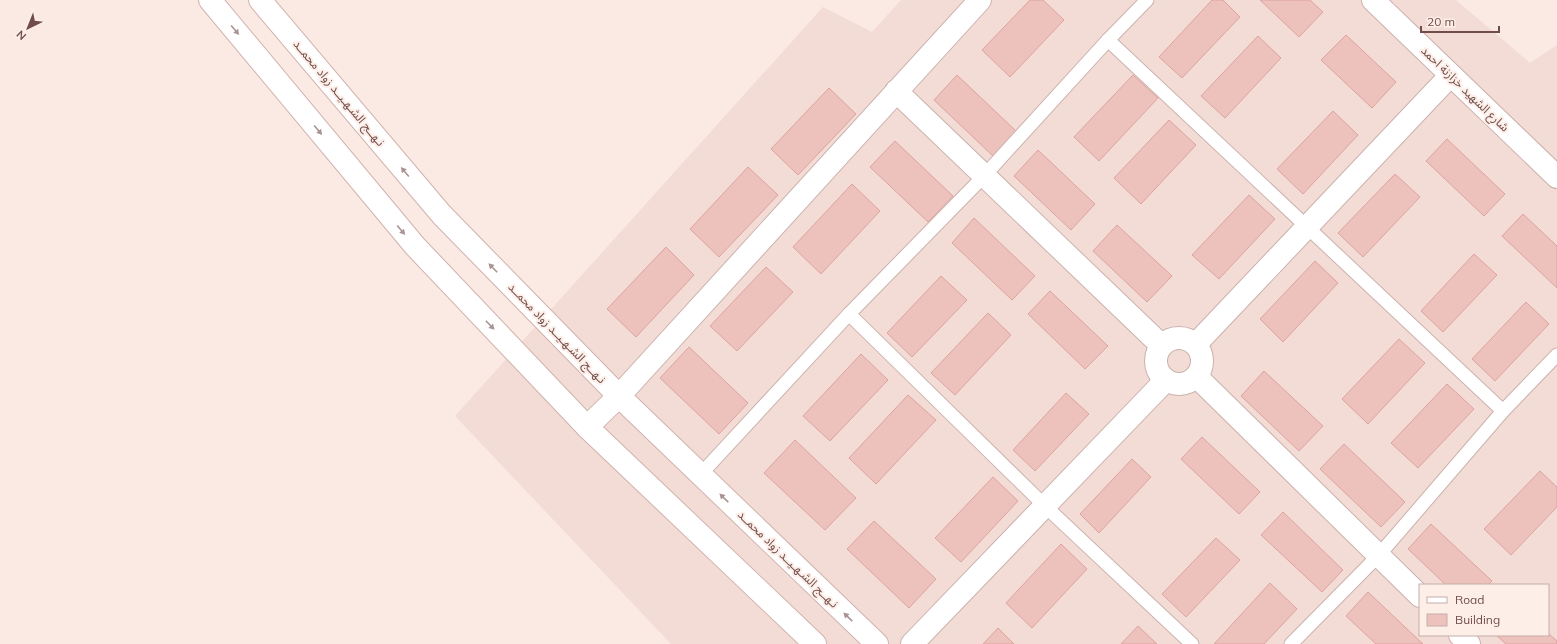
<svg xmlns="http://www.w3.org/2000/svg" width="1557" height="644" font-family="Mulish,'Noto Sans Arabic',sans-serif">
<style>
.residential{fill:#f3dcd5;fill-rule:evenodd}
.building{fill:#edc1bc;stroke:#dea39e}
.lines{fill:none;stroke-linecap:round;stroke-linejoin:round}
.lane-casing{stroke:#ccb1ad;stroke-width:15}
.street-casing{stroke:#ccb1ad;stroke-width:24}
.secondary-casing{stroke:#d1b2ad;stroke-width:24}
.lane{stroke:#fff;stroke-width:13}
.street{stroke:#fff;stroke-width:22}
.secondary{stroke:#fff;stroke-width:22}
.oneway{fill:#a99493}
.labels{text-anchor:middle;stroke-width:4;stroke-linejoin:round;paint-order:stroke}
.street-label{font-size:12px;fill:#704d4b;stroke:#fdeee8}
</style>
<rect width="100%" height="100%" fill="#faeae3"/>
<path class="residential" d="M901,0H1456L1530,63L1557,45V644H671L455,416L823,7L872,32ZM1420,585H1548V635H1420Z"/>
<g class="building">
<polygon points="1030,0 1043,0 1064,20 1010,77 982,50"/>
<polygon points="1212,0 1223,0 1240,17 1182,78 1159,57"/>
<polygon points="1260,0 1310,0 1323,12 1299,37"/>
<polygon points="1346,35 1396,82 1372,108 1321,60"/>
<polygon points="1258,36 1281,58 1225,118 1201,96"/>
<polygon points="957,75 1016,131 993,156 934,100"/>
<polygon points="1133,75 1158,98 1099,161 1074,137"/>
<polygon points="829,88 856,114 798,175 771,149"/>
<polygon points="1333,111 1358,135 1303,194 1277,169"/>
<polygon points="1169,120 1196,145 1141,204 1114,178"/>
<polygon points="1447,139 1505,194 1484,216 1426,161"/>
<polygon points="895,141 953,196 928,222 870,167"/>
<polygon points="1038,150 1095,204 1071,230 1014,176"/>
<polygon points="748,167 778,195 719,257 690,229"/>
<polygon points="1395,174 1420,197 1363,257 1338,233"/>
<polygon points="852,184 880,211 821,274 793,247"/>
<polygon points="1249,195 1275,219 1219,279 1192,255"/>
<polygon points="1523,214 1557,246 1557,288 1502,236"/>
<polygon points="974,218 1035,276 1012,300 952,243"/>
<polygon points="1117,225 1172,276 1147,302 1093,251"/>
<polygon points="666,247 694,275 636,337 607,309"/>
<polygon points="1474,254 1497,275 1443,332 1421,311"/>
<polygon points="1315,261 1338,283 1283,342 1260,319"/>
<polygon points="766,267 793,292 737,351 710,326"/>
<polygon points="941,276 967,300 912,357 887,333"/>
<polygon points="1050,291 1108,346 1085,369 1028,314"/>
<polygon points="1526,302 1549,324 1495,381 1472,359"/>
<polygon points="988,313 1011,335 955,395 931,373"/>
<polygon points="1399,339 1425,363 1368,424 1342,399"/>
<polygon points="689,347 748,403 719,434 660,378"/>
<polygon points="861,354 888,380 830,441 803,416"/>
<polygon points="1264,371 1323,426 1299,451 1241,396"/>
<polygon points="1447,384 1474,409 1418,468 1391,443"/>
<polygon points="1066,393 1089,414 1035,471 1013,450"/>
<polygon points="908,395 936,420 876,484 849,458"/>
<polygon points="1202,437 1260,492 1239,514 1181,459"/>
<polygon points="795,440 856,498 825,530 764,473"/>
<polygon points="1344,444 1405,502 1381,527 1320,469"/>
<polygon points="1132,459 1151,477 1099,533 1080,514"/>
<polygon points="1540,471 1557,487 1557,507 1511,555 1484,529"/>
<polygon points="993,477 1018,501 961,562 935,538"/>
<polygon points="1283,512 1343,570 1322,592 1261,535"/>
<polygon points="874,521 936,579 909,608 847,549"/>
<polygon points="1431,524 1492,581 1488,585 1446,585 1408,549"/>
<polygon points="1216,538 1240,560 1186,617 1162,594"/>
<polygon points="1061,544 1087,569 1032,628 1006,603"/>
<polygon points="1270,583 1297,609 1264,644 1214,644"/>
<polygon points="1368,592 1423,644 1376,644 1346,616"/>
<polygon points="1138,626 1157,644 1121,644"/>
<polygon points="998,628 1014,644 983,644"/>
<polygon points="1548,633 1557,641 1557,644 1506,644 1496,635 1548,635"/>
</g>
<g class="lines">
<defs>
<g id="lane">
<polyline points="1147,0 1108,40 1503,411 1557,355"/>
<polyline points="1108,40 984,176 849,314 1045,506 1192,644"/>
<polyline points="700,475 849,314"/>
<polyline points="1291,644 1379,555 1503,411"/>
</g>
<g id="street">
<polyline points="1373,0 1557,177"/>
<polyline points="896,91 1161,345"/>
<circle cx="1179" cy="361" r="23"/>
<polyline points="1196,344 1450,76"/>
<polyline points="1197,377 1420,596"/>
<polyline points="587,427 619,396 980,0"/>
<polyline points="1460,635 1469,644"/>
<polyline points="912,644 1166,380"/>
</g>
<g id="secondary">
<polyline points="210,0 415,246 587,427 815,644"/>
<polyline points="260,0 442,215 619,396 877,644"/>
</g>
</defs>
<use href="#lane" class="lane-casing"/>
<use href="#street" class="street-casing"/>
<use href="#secondary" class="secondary-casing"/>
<use href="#lane" class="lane"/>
<use href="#street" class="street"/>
<use href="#secondary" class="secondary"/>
</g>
<defs><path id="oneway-solid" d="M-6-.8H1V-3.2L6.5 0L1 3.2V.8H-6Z"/></defs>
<g class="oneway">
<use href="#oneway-solid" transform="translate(235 30) rotate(50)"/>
<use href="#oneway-solid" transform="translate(318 130) rotate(50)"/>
<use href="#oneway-solid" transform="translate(405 172) rotate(-130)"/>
<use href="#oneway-solid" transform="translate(401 230) rotate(50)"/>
<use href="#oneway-solid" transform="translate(493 268) rotate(-134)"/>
<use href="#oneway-solid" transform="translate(490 325) rotate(46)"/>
<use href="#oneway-solid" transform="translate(724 498) rotate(-136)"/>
<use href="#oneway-solid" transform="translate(848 617) rotate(-136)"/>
</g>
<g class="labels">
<g class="street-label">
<text transform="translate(1465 89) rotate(44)" y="4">شارع الشهيد خزازنة احمد</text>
<text transform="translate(339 93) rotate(50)" y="4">نـهــج الشـهـيــد زواد محمــد</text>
<text transform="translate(557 333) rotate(46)" y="4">نـهــج الشـهـيــد زواد محمــد</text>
<text transform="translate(788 559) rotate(44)" y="4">نـهــج الشـهـيــد زواد محمــد</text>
</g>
</g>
<rect x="1419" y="584" width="130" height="52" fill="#fdeee8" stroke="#c5aea9"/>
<rect x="1427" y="597" width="20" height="6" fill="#ffffff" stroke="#c5aea9"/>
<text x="1455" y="604" font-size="12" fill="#704d4b">Road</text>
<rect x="1427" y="614" width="20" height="12" fill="#edc1bc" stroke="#c5aea9"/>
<text x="1455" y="624" font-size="12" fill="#704d4b">Building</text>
<g transform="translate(28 28) rotate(223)" stroke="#fdeee8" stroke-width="3" paint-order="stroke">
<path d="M0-3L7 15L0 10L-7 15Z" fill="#704d4b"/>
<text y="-6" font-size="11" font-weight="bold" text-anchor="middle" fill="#704d4b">N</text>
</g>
<path d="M1421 26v6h78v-6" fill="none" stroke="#704d4b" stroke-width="2"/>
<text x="1427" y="26" font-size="12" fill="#704d4b" stroke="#fdeee8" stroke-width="3" paint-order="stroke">20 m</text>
</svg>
